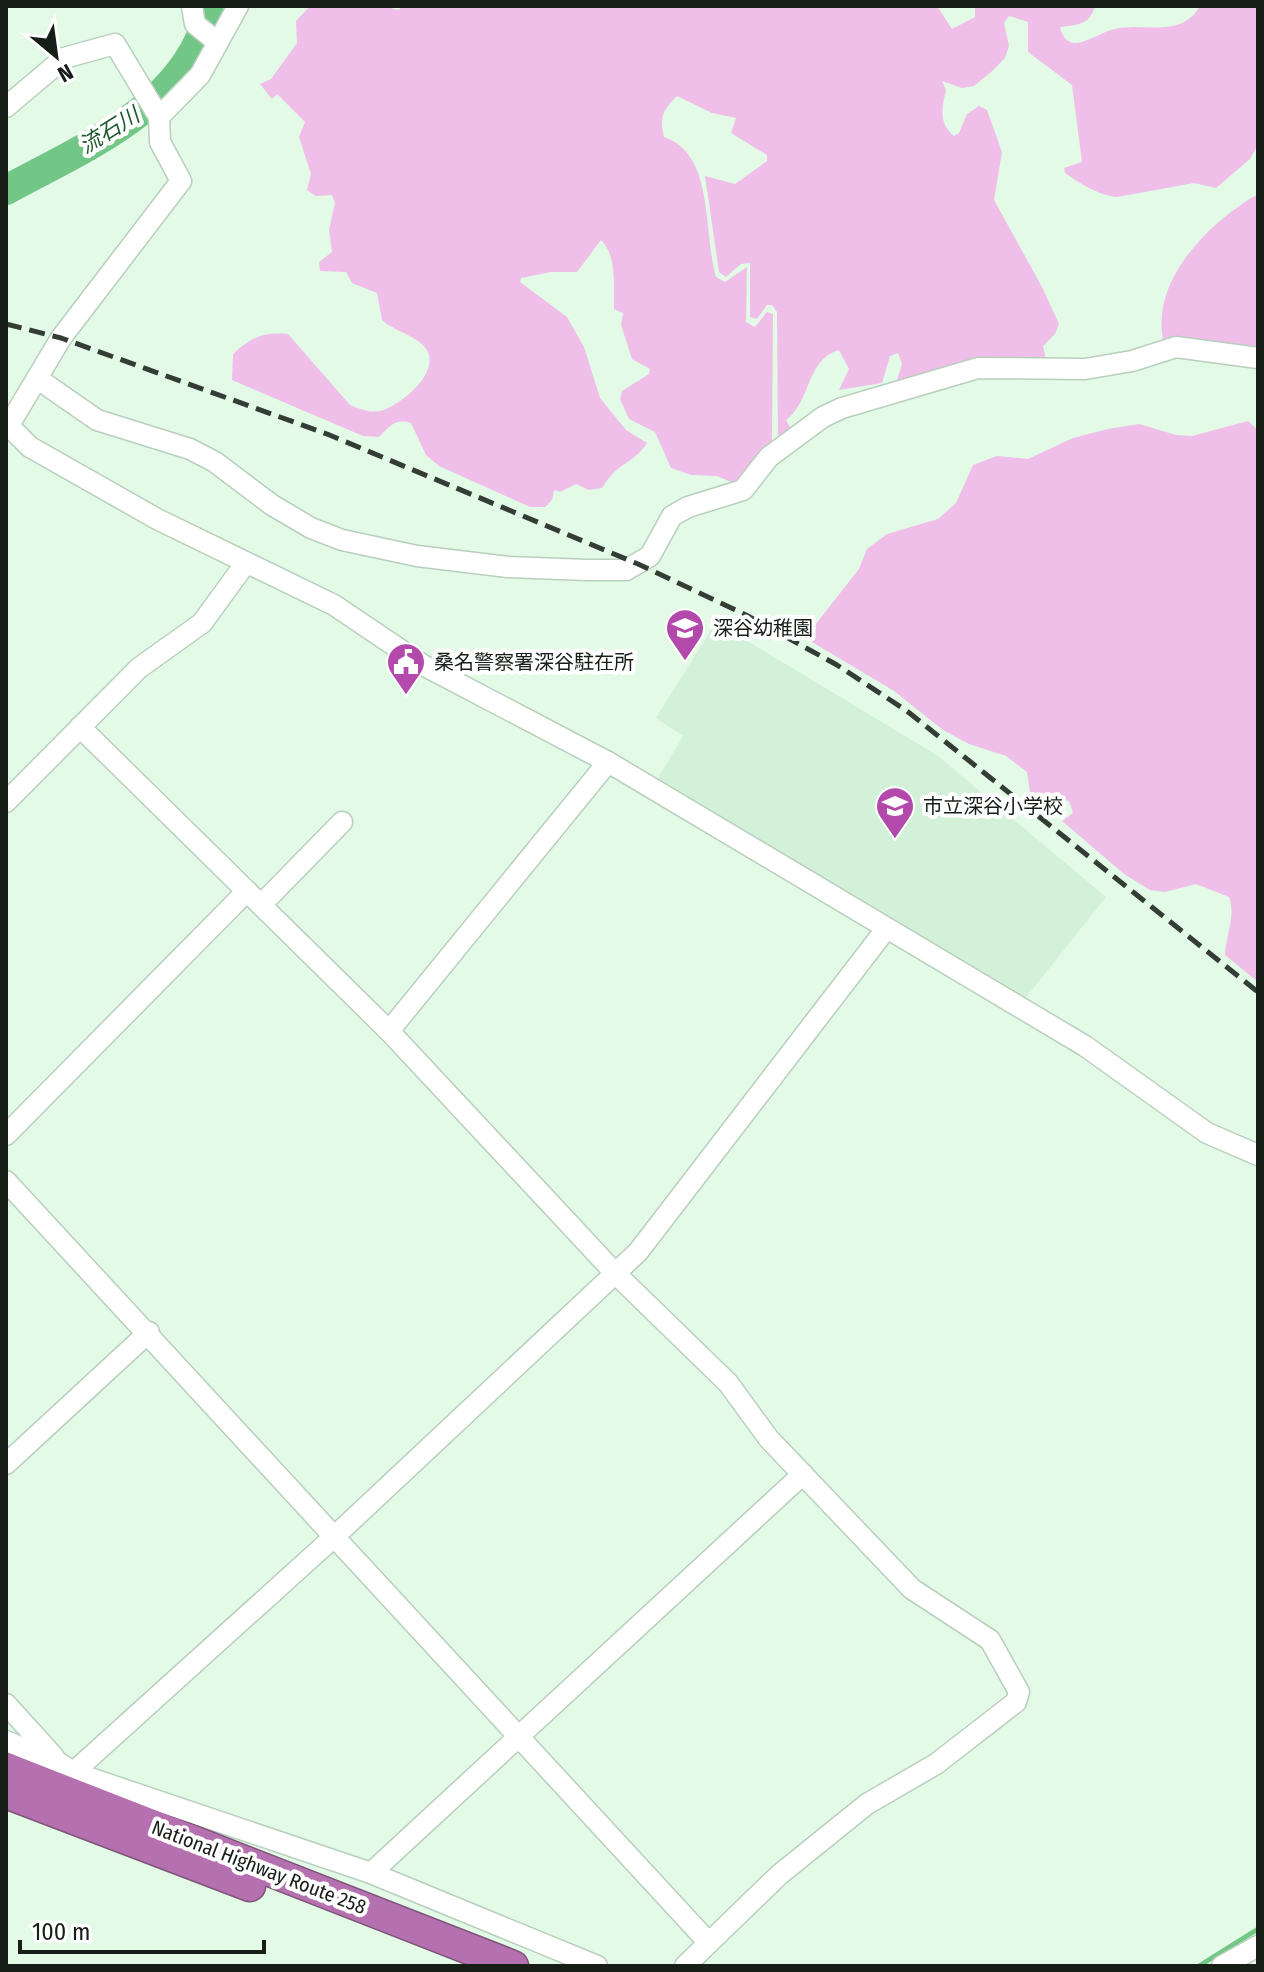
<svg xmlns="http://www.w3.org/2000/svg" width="1264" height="1972" font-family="'Fira Sans Condensed','Noto Sans JP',sans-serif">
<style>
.built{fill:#d3f0d8}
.green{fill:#efbfe9}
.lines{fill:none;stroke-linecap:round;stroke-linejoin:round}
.stream{stroke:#72c686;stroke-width:5}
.river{stroke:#72c686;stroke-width:30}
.minor-casing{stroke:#b9cfbd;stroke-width:23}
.highway-casing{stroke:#7e547a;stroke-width:33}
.minor{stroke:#fff;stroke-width:20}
.highway{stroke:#b571af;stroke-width:30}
.rail{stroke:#343d35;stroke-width:5;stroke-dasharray:16 8;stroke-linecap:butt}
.labels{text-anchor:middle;stroke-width:8;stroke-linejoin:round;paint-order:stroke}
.poi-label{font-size:20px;fill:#171e18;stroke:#fff;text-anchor:start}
.street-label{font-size:20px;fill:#171e18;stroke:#fff}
.water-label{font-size:22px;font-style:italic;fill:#1e5a30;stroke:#fff}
</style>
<rect width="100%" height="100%" fill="#e3fae7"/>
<polygon class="built" points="716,622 938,756 1106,897 1024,1000 655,783 683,736 656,718"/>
<g class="green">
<path d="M310,6H385L397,10L405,6H937L952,29L975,17V6H1095C1090,25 1077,25 1060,27C1067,58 1094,35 1111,30C1141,20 1180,41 1200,6H1258V145L1250,159L1216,188L1194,183L1117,197C1100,196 1079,183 1065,173L1064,168L1082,162L1072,85L1028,52V22L1009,16L1004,23L1009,46L1005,58L991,72L974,86L962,88L942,81L946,90C942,107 938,123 954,136L959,133L967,114L979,106L987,110L1002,152L994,200L1042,287L1059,324L1055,334L1043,346L1046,360L906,386L897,380L902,364L898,353L890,356L882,383L839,390L849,369L839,350C805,360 812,401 786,420L794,434L778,440L777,312L772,305H767L757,319L750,317V263L741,264L726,277L719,272L705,176L735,184L767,161V155L731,133L736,118L712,113L677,96C663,110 659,117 664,137C715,154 703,233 716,277L725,282L747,267L746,322L755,327L767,312L773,314L772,442L743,487L717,476L691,475L671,468L655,432L629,419L620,399L622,391L649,374L650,369L632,359L621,325L623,313L614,309C613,287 618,257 601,240L577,272H551L521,278L520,282L567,317L584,347L600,398L626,430L647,443C635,463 617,462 602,488L589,490L576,484L560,492L554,490L552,500L545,507H530L439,466L426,455L411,423C395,418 389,427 379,437L363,436L232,380L233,354C252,337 263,332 288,334L350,405C360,409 369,413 380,411C400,406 438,375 428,352C420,336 395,332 382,320L377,293L352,283L346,272L320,271L319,262L332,252L329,230L335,203L332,195L316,196L307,190L311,174L299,137L305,122L277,94L272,99L260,84L271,79L297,43L296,21Z"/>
<path d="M1258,194V355L1164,344C1148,282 1209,222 1258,194Z"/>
<path d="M1248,421L1258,430V982L1225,955C1226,935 1236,916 1229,897L1196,884L1165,892L1150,890L1124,874L1062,821L1073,813L1069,801L1030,792L1027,772L1006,756L969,744L943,730L894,691L812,642L815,625L859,569L867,549L887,534L938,519L956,503L973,465L997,456L1028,459L1073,438L1108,429L1139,424L1176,435L1192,436Z"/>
</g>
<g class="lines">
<polyline class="stream" points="1199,1966 1258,1929"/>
<path class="river" d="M6,190C75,152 164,116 199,41C205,28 211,20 208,6"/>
<defs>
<g id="minor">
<polyline points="192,6 195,24 216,41"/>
<polyline points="6,107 64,58 115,44 159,117"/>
<polyline points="38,379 97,420 190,449 215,462 272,505 311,528 342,540 417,556 508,567 587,570 626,570 650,556 672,516 688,507 743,490 769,457 823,417 842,408 978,368 1085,369 1132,361 1176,347 1258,358"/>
<polyline points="6,423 30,447 157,519 334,605 423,665 608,762 1085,1046 1207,1133 1258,1155"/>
<polyline points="9,425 61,338 181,181 160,142 159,117 200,75 238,6"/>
<polyline points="80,727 389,1031 615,1273 728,1383 769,1439 912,1589 990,1640 1019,1692 1016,1702 936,1764 867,1804 779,1875 685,1966"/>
<polyline points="6,802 139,668 202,623 245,564"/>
<polyline points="261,905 342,822"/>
<polyline points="389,1031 608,762"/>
<polyline points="6,1135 247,891"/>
<polyline points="6,1181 709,1943"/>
<polyline points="6,1464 149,1332"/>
<polyline points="6,1704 54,1757"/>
<polyline points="6,1741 59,1763 75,1773 371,1873 597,1966"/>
<polyline points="56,1788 335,1536 638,1252 886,929"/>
<polyline points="371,1873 803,1474"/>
<polyline points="1222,1966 1258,1946"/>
</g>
<g id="highway">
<polyline points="6,1768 513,1966"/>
<polyline points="6,1793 250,1886"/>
</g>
</defs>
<use href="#minor" class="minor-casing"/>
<use href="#highway" class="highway-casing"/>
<use href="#minor" class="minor"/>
<use href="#highway" class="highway"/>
<polyline class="rail" points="6,324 61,338 327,434 638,564 746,615 837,665 907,711 1258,992"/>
</g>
<defs>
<symbol id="school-pin" viewBox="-11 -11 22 30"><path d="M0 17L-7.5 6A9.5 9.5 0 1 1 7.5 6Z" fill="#b249ab" stroke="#fff"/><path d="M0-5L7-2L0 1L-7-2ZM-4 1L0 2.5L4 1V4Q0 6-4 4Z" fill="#fff"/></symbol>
<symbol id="civic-pin" viewBox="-11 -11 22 30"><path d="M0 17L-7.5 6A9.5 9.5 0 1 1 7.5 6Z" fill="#b249ab" stroke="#fff"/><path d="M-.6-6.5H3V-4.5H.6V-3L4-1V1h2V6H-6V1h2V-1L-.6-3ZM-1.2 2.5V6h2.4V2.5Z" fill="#fff"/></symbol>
</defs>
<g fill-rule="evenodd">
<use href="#school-pin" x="663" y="606" width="44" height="60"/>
<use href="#civic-pin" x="384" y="640" width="44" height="60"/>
<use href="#school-pin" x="873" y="784" width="44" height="60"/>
</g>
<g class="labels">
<g class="poi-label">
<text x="713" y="635">深谷幼稚園</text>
<text x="434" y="669">桑名警察署深谷駐在所</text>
<text x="923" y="813">市立深谷小学校</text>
</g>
<g class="street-label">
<text transform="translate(259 1867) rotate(21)" y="7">National Highway Route 258</text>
</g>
<g class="water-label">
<text transform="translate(109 130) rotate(-32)" y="8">流石川</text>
</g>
</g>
<rect width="1264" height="1972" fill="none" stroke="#171e18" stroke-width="16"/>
<g transform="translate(56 56) rotate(151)" stroke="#ffffff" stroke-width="6" paint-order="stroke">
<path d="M0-6L14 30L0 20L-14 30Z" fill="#171e18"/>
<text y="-12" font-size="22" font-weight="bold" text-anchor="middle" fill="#171e18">N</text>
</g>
<path d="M20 1940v12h244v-12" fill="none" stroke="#171e18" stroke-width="4"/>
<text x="32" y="1940" font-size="24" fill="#171e18" stroke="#ffffff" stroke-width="6" paint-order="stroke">100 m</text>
</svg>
